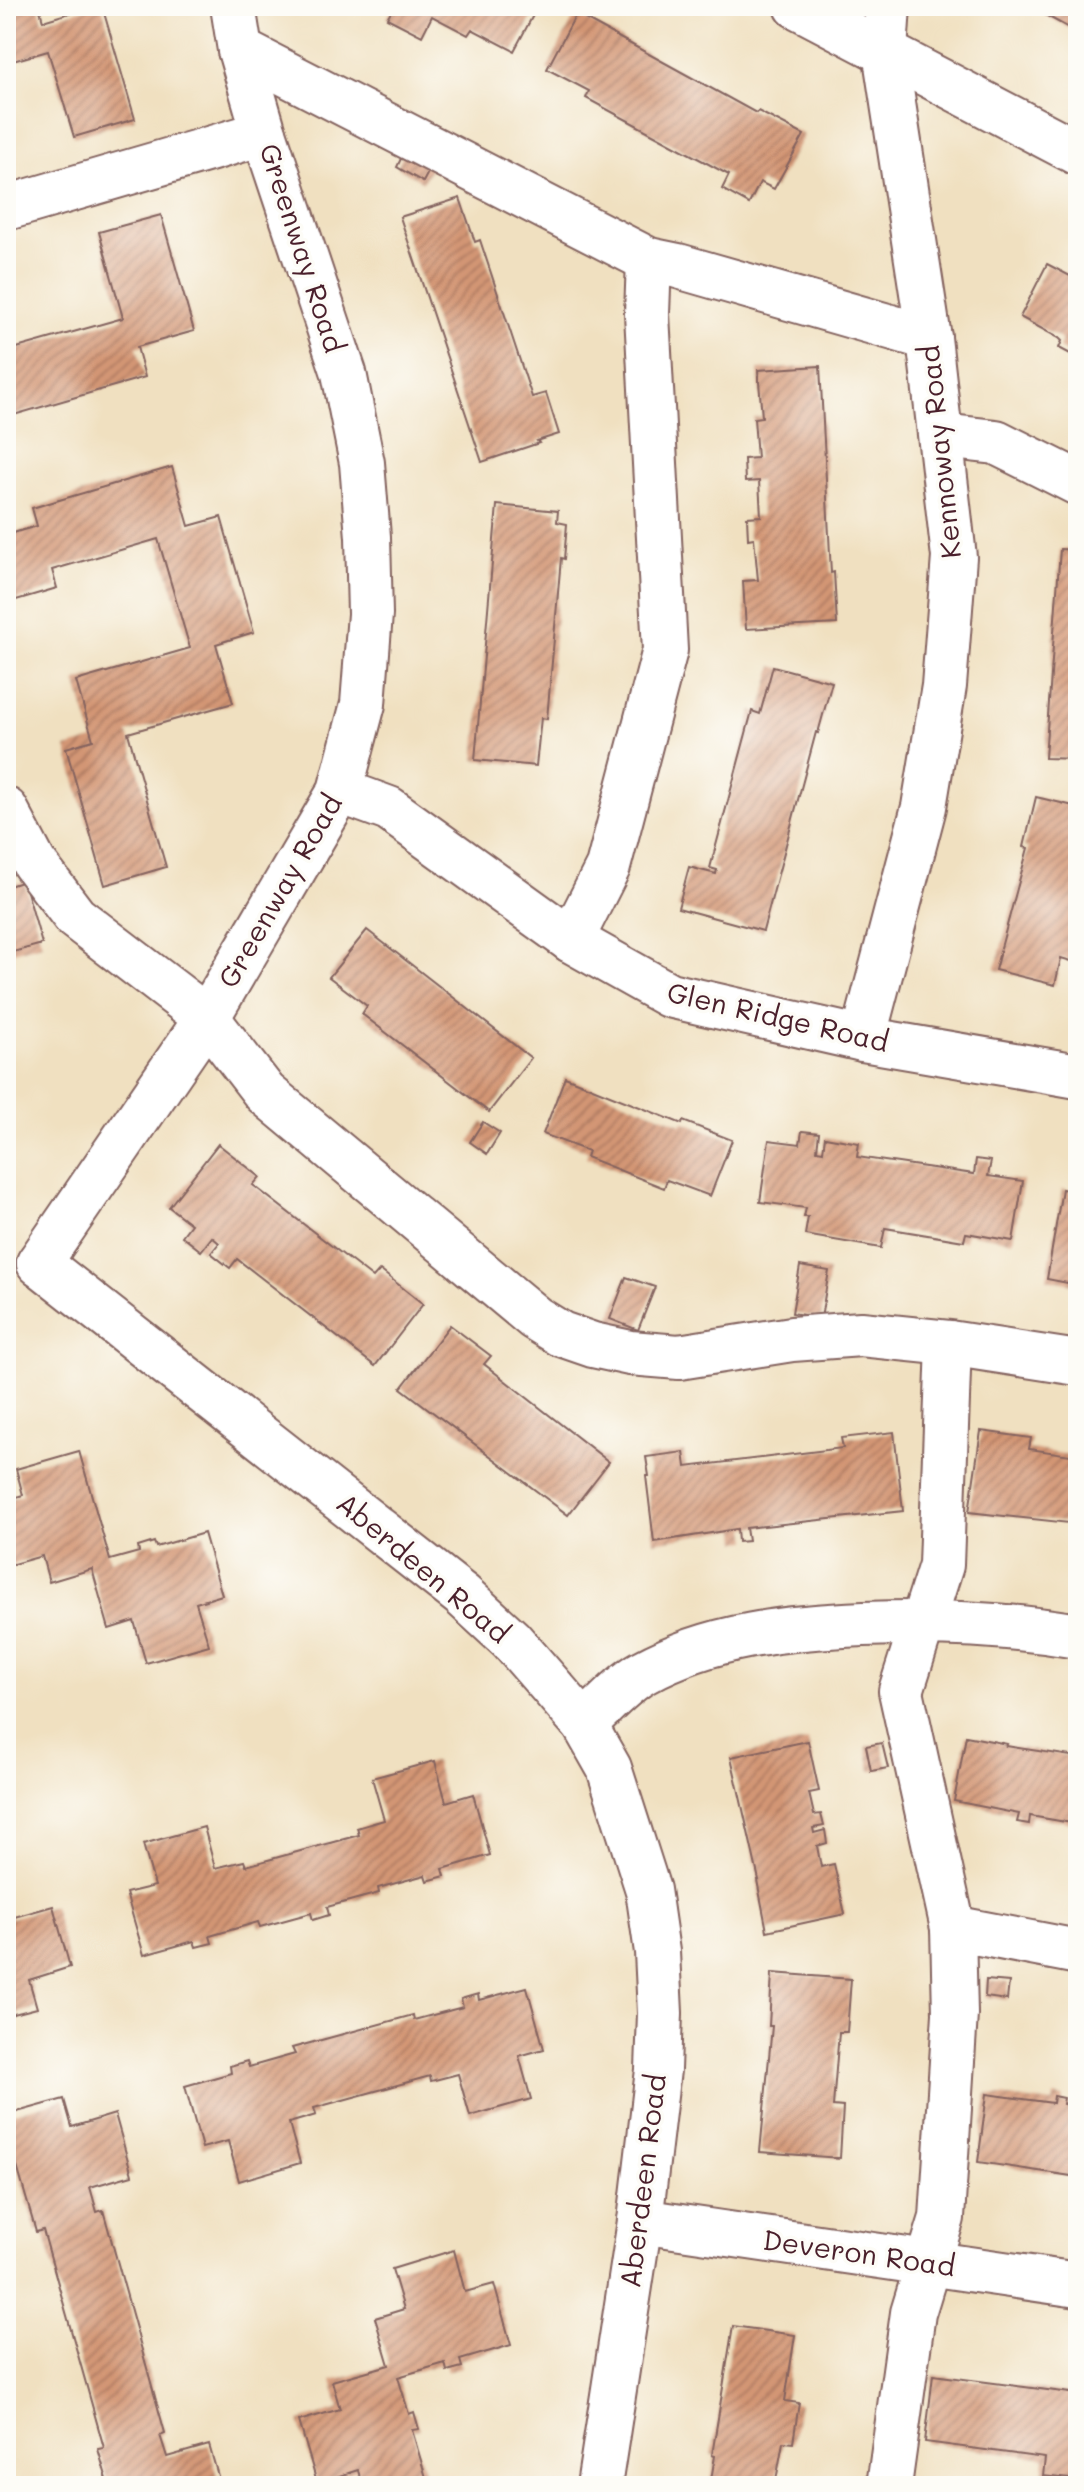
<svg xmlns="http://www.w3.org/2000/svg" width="1084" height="2492" font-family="Mali,sans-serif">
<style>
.building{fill:url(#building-hatch)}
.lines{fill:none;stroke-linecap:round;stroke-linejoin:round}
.minor-casing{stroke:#84635f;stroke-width:48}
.minor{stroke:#fff;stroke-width:44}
.labels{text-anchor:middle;stroke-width:7;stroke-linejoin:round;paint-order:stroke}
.street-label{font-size:28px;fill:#4a1f2b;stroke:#fdfcf7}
</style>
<defs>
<pattern id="building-hatch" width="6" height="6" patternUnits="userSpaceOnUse" patternTransform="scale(2)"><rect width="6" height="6" fill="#d39675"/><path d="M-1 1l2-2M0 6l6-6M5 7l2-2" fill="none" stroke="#ad7a60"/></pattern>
</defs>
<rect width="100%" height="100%" fill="#fdfcf7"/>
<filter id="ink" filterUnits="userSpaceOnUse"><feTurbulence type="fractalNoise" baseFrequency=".0125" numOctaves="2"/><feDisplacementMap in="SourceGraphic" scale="16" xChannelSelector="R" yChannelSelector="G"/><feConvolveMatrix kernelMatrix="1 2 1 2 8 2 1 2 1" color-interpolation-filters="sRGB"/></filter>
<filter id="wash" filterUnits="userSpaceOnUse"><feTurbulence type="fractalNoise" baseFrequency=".006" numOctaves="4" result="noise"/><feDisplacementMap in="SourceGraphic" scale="32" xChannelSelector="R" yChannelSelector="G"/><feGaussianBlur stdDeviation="1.8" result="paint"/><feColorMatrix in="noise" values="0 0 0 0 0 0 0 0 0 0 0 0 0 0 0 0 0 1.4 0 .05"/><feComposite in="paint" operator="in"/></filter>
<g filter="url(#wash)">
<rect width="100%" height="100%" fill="#f0e0c0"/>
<g id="blocks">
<g class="building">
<polygon points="6,6 39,6 43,21 93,6 102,6 135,119 74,137 48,51 6,63"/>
<polygon points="394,6 538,6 514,51 472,29 468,35 432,16 422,36 387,18"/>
<polygon points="1023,6 1078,6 1078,33 1038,11 1037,13"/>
<polygon points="576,14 756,113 758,111 804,135 774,189 760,182 749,204 722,189 729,175 586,98 589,91 547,69"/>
<polygon points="405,150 432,165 423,182 397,167"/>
<polygon points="460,198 475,242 480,240 532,397 546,393 559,434 537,441 539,443 482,462 400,217"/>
<polygon points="161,215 194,331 137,347 145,377 7,417 6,351 123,318 99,232"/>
<polygon points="1047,264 1078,280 1078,358 1059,348 1062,341 1059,338 1020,317"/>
<polygon points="820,366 831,573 834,572 837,624 746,629 743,581 758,580 754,538 748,539 747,517 761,516 759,481 745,482 744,459 757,458 754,418 762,417 758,370"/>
<polygon points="172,467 189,526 221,517 254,632 216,644 233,703 128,733 166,867 105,885 66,748 93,740 76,681 190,648 158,539 52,570 57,588 6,603 6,535 37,526 32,508"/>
<polygon points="497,505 558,511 557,522 567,524 564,559 561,558 547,719 541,718 536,766 475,760"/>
<polygon points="1060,549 1078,550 1078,759 1045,758"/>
<polygon points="773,666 832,682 818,733 816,732 763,931 678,908 689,867 716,874 717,870 710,868 752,711 760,714"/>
<polygon points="1036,797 1078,807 1078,923 1074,940 1078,941 1078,963 1061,958 1055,985 995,970 1028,848 1024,847"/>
<polygon points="24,881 42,944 6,954 6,887"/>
<polygon points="367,930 531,1058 489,1112 362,1014 367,1006 329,977"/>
<polygon points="565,1077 682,1124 683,1121 732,1140 710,1196 667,1180 664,1188 586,1157 588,1151 543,1134"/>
<polygon points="483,1122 500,1133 487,1154 470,1142"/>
<polygon points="802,1131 819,1133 817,1150 823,1151 825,1137 859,1143 857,1157 974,1174 976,1159 991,1161 988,1176 1023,1181 1013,1241 966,1233 964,1241 885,1228 881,1248 805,1235 808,1217 804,1217 806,1208 760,1202 769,1140 800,1144"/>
<polygon points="218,1144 260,1177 253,1185 373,1278 380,1270 423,1304 375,1366 237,1259 230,1268 211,1253 219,1243 212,1237 201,1251 182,1236 191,1224 169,1207"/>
<polygon points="1062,1189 1078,1192 1078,1285 1047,1279"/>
<polygon points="800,1266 829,1271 821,1318 792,1313"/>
<polygon points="626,1277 655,1287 638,1330 610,1319"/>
<polygon points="450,1325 491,1356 484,1364 609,1462 568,1515 401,1388"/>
<polygon points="981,1431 1031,1438 1029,1449 1078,1456 1078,1524 969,1512"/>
<polygon points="894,1432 903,1511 746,1528 748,1541 738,1542 737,1529 654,1542 646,1476 649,1476 646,1457 684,1452 686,1467 843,1448 841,1438"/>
<polygon points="79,1451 110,1560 139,1552 138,1547 154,1542 156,1547 204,1533 222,1595 196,1603 209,1645 146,1663 134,1621 109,1629 92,1569 49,1582 42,1556 6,1566 6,1500 23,1495 16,1469"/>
<polygon points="966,1736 1007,1744 1006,1746 1078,1757 1078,1824 1030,1816 1029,1824 1017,1822 1019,1814 954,1801"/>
<polygon points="808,1741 819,1791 809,1793 814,1815 821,1814 824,1826 813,1828 814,1833 825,1830 827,1843 817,1846 821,1867 834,1864 845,1914 767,1931 757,1880 759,1880 731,1757"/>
<polygon points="882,1743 888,1768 871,1771 866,1746"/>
<polygon points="435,1761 446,1802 473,1794 490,1855 443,1869 445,1876 427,1881 425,1875 378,1888 379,1893 327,1907 329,1915 313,1920 311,1913 260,1927 258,1922 210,1936 212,1943 196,1947 194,1941 144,1955 126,1893 155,1886 143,1844 204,1827 215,1868 244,1861 246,1866 359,1835 357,1828 384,1820 372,1778"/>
<polygon points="6,1904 11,1918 53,1906 70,1967 29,1980 37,2008 6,2016"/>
<polygon points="772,1973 851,1979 847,2032 839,2032 833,2106 843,2107 840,2158 760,2152 772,2026 769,2026"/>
<polygon points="986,1980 1009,1982 1007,2000 985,1997"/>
<polygon points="527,1987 544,2049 519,2056 531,2099 470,2116 458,2074 431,2081 430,2076 314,2108 316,2115 289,2123 300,2163 239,2181 228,2141 202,2148 185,2086 231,2073 230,2066 247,2061 249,2067 295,2054 292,2048 413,2015 414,2020 463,2007 461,1999 478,1994 479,2000"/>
<polygon points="987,2094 1053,2103 1054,2096 1064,2098 1063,2104 1078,2107 1078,2177 978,2162"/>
<polygon points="64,2099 72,2127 115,2114 132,2175 90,2187 97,2212 103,2210 165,2433 160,2435 167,2457 209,2445 221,2486 109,2486 98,2449 104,2448 43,2230 36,2232 6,2128 6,2115"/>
<polygon points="454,2250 465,2292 494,2284 511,2345 460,2360 462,2367 447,2371 445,2363 398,2377 409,2414 414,2412 419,2429 412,2430 427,2481 410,2486 362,2486 358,2470 317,2483 299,2421 340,2409 332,2381 389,2365 375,2318 404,2309 392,2269"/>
<polygon points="733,2326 795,2335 785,2401 799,2403 793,2443 783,2442 775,2486 710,2486 715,2456 712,2455"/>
<polygon points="933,2375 1078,2394 1078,2480 1043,2476 1045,2458 925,2442"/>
</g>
</g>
</g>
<g filter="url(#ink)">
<use href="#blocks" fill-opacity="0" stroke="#84635f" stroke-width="2"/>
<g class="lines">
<defs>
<g id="minor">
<polyline points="797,6 1078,153"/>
<polyline points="240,50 649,260 678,266 929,338"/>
<polyline points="6,208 264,133"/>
<polyline points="942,436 996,442 1078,483"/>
<polyline points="340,791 389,809 571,940 669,995 863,1039 1078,1076"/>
<polyline points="6,810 34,863 75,917 207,1018 265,1093 535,1318 561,1334 593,1345 630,1353 679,1357 792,1339 861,1334 949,1343 1078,1363"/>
<polyline points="571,940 608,867 665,650 647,314 649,260"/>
<polyline points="863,1039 924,807 944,686 954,557 929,338 885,51 888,6"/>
<polyline points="39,1263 462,1595 511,1640 584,1724 609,1768 648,1890 657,1952 660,2013 658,2070 640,2221 599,2486"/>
<polyline points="39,1263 207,1018 340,791 363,704 370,614 368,537 362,463 344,373 264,133 240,50 233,6"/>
<polyline points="949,1343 941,1565 901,1691 953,1928 1078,1952"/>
<path d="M584,1724C602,1708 624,1683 644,1672C711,1635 789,1627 864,1624C935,1621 1008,1624 1078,1636"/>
<polyline points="640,2221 1078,2285"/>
<polyline points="889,2486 913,2313 942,2218 955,2014 953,1928"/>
</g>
</defs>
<use href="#minor" class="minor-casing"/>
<use href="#minor" class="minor"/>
</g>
</g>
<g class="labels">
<g class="street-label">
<text transform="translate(302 248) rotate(72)" y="10">Greenway Road</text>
<text transform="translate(940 452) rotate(-96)" y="10">Kennoway Road</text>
<text transform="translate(280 891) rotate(-60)" y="10">Greenway Road</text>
<text transform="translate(778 1017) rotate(13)" y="10">Glen Ridge Road</text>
<text transform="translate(423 1568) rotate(40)" y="10">Aberdeen Road</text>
<text transform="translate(643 2181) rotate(-83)" y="10">Aberdeen Road</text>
<text transform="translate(859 2253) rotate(8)" y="10">Deveron Road</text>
</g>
</g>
<rect width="1084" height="2492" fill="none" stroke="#fdfcf7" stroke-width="32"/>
</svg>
